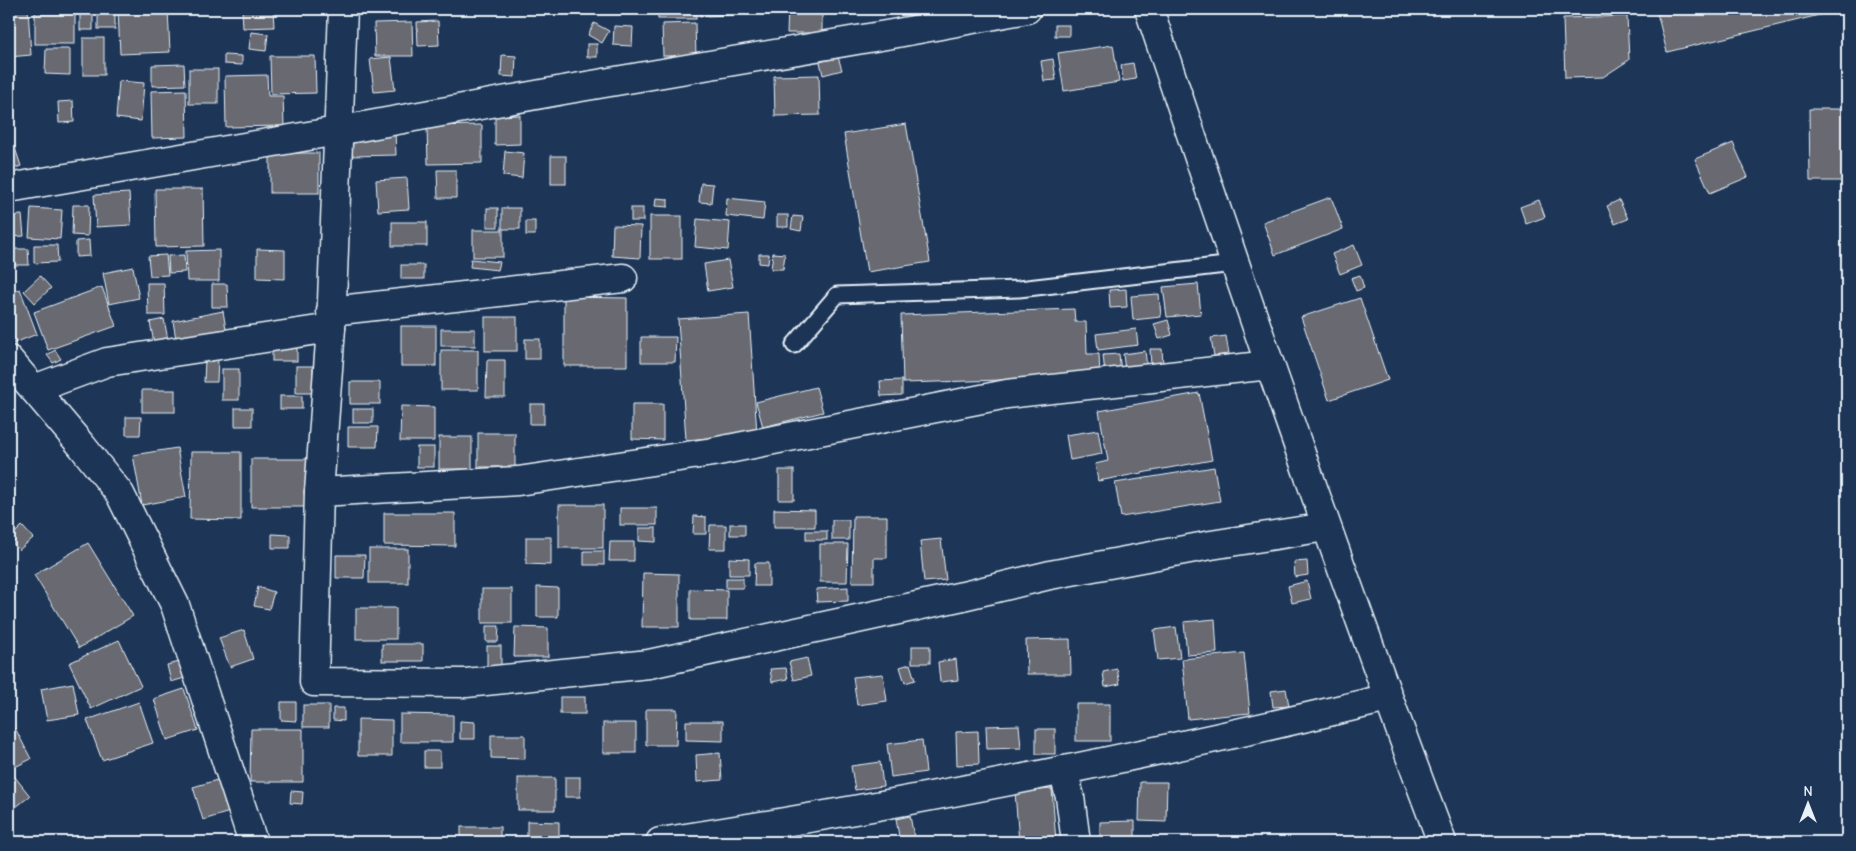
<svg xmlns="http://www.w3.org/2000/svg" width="1856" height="851" font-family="'Comic Neue',sans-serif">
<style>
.building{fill:#676971;stroke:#e8f1f8}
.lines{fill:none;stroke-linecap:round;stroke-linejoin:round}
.service-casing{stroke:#e8f1f8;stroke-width:19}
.minor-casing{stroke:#e8f1f8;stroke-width:31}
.tertiary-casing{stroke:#e8f1f8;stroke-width:31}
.service{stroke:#1d3557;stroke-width:15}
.minor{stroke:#1d3557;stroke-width:28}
.tertiary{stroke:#1d3557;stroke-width:28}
</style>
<rect width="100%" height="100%" fill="#1d3557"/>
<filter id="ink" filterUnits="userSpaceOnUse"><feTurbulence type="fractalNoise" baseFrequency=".02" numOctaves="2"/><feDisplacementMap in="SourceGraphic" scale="10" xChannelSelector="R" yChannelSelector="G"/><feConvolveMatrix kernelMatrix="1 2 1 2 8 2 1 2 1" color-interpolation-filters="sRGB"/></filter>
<g filter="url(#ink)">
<g class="building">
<polygon points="9,9 28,9 31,55 9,57"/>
<rect x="35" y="9" width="40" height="35"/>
<polygon points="118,9 168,9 170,52 120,54"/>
<polygon points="242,9 273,9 274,27 243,28"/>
<polygon points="373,9 413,9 373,12"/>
<rect x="658" y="9" width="38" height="10"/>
<polygon points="700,9 734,9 734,15 700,16"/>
<polygon points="788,9 822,9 822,33 787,33"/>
<polygon points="1656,9 1844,9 1667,52"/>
<rect x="80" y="10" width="13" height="20"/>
<rect x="98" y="11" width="17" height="18"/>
<polygon points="1627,16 1629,60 1603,77 1565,78 1563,18"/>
<polygon points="438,21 439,45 418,46 417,22"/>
<polygon points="412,22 413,56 375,56 374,23"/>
<polygon points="594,23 609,31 602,43 588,35"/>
<polygon points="695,23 696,56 663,56 662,24"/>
<rect x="1055" y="25" width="14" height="11"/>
<polygon points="614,26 633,27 632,46 613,45"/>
<polygon points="251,32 268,34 266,51 249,49"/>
<rect x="83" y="38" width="21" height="37"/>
<rect x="587" y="44" width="10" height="13"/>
<polygon points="1113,45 1119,82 1064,91 1058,53"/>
<polygon points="46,49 70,49 70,75 45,74"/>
<polygon points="224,55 242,56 242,65 224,64"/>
<polygon points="502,55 516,56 515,77 501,76"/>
<polygon points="270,56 315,56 316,93 271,94"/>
<polygon points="391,57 395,90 374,92 370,59"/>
<polygon points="838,57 842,70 823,75 820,62"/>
<polygon points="1053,59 1056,80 1044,81 1041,61"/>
<polygon points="1133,63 1136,79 1123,81 1121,65"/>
<polygon points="184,64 185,85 152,86 152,65"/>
<rect x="189" y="69" width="29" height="35"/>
<polygon points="267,75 268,96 283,96 284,126 226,127 225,76"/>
<polygon points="819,75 820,115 775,116 774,76"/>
<polygon points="119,81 144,83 141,121 116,118"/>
<polygon points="186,90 187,137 152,138 151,91"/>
<polygon points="73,101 74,122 59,123 58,102"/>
<polygon points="1809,109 1847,109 1847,181 1810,181"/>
<polygon points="520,115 520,144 495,145 495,116"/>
<polygon points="906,124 930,262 867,272 844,134"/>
<polygon points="482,125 482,163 428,164 427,126"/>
<polygon points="9,130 21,166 9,170"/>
<polygon points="395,131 396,155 350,156 350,132"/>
<polygon points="1733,143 1748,177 1710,193 1695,159"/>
<polygon points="505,151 524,153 522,178 503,176"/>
<rect x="270" y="153" width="49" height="40"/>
<rect x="551" y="156" width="15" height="28"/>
<polygon points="437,170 456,170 456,198 438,198"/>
<polygon points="407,178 409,209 378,211 376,180"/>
<polygon points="701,183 713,184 711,203 699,202"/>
<polygon points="155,189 203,189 204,246 156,247"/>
<polygon points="129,193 131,225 96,227 94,195"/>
<polygon points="1331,197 1343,229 1275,255 1263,222"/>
<polygon points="656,198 668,199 668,207 655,206"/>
<polygon points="727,198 765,202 763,220 726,216"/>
<polygon points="1539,200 1545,217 1526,224 1520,207"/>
<polygon points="1619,200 1628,219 1615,224 1607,206"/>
<polygon points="73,205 89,205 88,236 72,235"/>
<polygon points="31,208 62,210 60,239 29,237"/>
<rect x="487" y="208" width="11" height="19"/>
<rect x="502" y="208" width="18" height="21"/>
<rect x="631" y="208" width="12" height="13"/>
<polygon points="22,215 24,236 9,237 9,216"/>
<rect x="777" y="215" width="11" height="12"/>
<rect x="650" y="216" width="32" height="43"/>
<polygon points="793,216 803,217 801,231 791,229"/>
<polygon points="697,219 730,222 728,250 695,247"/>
<rect x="526" y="221" width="9" height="14"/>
<rect x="392" y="222" width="35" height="24"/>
<polygon points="613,225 641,226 640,258 612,256"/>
<rect x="473" y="230" width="30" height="27"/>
<polygon points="89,240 90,256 76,257 76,241"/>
<polygon points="34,245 57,245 58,262 34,263"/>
<polygon points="1354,245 1362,265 1340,274 1332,254"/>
<polygon points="9,249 28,249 29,265 9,265"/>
<polygon points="257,249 285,250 285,279 257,278"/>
<polygon points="219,250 219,281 187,281 186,251"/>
<polygon points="773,253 785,254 783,269 771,269"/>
<polygon points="759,254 769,254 768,264 759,263"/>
<polygon points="166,255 168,275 150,276 148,256"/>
<polygon points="184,255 185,272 169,273 168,256"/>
<polygon points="471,259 500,262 498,270 470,267"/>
<polygon points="728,260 733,287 708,291 704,264"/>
<rect x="401" y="265" width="23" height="14"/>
<polygon points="133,267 139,298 109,304 103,273"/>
<polygon points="1360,275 1364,288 1356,291 1351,278"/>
<polygon points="40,276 51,288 35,303 24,291"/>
<polygon points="147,283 164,283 165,315 148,315"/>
<polygon points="212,284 227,284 228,307 212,307"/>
<polygon points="1198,284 1201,314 1167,317 1163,287"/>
<polygon points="102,287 116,326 48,350 34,312"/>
<polygon points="20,289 37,334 9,345 9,293"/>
<polygon points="1126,289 1127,307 1110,308 1109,290"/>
<polygon points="1159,294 1161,317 1133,320 1131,296"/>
<polygon points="564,297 627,298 627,366 564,366"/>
<polygon points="1360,298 1388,380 1329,400 1301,317"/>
<polygon points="1074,309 1075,322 1086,322 1087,354 1099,354 1100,377 903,383 901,315"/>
<polygon points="223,311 226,329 176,339 173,321"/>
<polygon points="749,314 757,434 686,440 678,319"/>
<rect x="485" y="317" width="32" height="34"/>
<polygon points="164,319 168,340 154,343 150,322"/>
<polygon points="1168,320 1172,335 1159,339 1154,324"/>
<rect x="401" y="326" width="35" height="40"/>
<rect x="441" y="329" width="34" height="17"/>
<polygon points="1136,329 1138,345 1098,350 1096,334"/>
<polygon points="1226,336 1229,354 1214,356 1211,338"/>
<polygon points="641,337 676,337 675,362 641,362"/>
<rect x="525" y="339" width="15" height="20"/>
<rect x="272" y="346" width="25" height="15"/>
<polygon points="1150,349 1162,349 1163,365 1151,366"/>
<polygon points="55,350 61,359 53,363 47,355"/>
<rect x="441" y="350" width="37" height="40"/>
<polygon points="1145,351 1147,368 1125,371 1123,354"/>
<polygon points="1119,354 1121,372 1105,373 1103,355"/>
<polygon points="205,359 218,359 217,382 204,382"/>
<polygon points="487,360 505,360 505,397 486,397"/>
<rect x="296" y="366" width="17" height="27"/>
<rect x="222" y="369" width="17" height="31"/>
<polygon points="902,380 902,395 881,396 880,381"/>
<rect x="350" y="382" width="30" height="22"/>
<polygon points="816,387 823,412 763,427 756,402"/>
<rect x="142" y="390" width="33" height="22"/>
<polygon points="1199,393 1212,460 1098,481 1095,464 1108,461 1099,411"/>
<rect x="280" y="396" width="22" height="13"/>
<rect x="530" y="404" width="14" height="20"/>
<polygon points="632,404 663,404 663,440 632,439"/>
<polygon points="401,406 434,407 434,441 400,441"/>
<rect x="235" y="408" width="17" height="18"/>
<rect x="353" y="409" width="20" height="14"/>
<polygon points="126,417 141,417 140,435 126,435"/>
<polygon points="348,427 378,427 377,447 348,447"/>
<polygon points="1098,430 1102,454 1070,460 1066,435"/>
<rect x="478" y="433" width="37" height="34"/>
<rect x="439" y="437" width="33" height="32"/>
<rect x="417" y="447" width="17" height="20"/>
<polygon points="177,448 186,497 142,505 133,455"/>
<polygon points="191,452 241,452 241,520 190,519"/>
<polygon points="251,459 313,459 312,507 251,507"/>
<polygon points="1214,467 1220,501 1121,517 1115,483"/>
<rect x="779" y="470" width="15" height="30"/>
<rect x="559" y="505" width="44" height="43"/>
<rect x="620" y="508" width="37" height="17"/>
<polygon points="774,509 815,510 815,527 774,527"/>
<polygon points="384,513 455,513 455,546 384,545"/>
<polygon points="694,516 706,517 706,534 693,534"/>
<polygon points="853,516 887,516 887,558 874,558 874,582 852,582"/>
<rect x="832" y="520" width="17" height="20"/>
<rect x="730" y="524" width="15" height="11"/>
<polygon points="710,525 726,525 726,549 709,549"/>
<polygon points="22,526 33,538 19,550 9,539"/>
<polygon points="639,528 656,528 656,542 639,541"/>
<rect x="806" y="531" width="21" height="9"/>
<polygon points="272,534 290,535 290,548 272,548"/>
<polygon points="526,537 551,537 551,565 526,564"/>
<polygon points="941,539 946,580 924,582 920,541"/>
<polygon points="610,542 634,542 634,561 609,561"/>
<polygon points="88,543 133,616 79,648 34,575"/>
<polygon points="820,544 848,544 847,582 820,582"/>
<rect x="369" y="549" width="39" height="34"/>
<rect x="584" y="551" width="20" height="14"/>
<polygon points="336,555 365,555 364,578 336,578"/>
<polygon points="729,558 749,559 749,575 729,575"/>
<polygon points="1307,561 1308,575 1295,577 1294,562"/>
<polygon points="755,563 769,563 769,586 754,586"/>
<polygon points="643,573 679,574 679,627 642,627"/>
<rect x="726" y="578" width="17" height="10"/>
<polygon points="1307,581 1311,599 1292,603 1288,586"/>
<polygon points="258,587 274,592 269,609 254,606"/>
<polygon points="537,587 558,588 558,617 537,617"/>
<polygon points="848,587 848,601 817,602 816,589"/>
<rect x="482" y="589" width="30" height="34"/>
<polygon points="690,589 727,590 727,620 690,620"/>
<rect x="356" y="608" width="40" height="31"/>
<polygon points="1215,619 1217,653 1187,655 1184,622"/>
<polygon points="486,626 499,626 498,642 486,642"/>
<polygon points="515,627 548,628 548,657 514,657"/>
<polygon points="1176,627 1180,658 1158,660 1154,630"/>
<polygon points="244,630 253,659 230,667 219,638"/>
<polygon points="1070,639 1071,674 1027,674 1026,640"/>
<polygon points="119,640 141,686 91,709 69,663"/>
<rect x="382" y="644" width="41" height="17"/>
<rect x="487" y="646" width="14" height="21"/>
<rect x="912" y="646" width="18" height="17"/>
<polygon points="1244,653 1250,713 1188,719 1182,659"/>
<polygon points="807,658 811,676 794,680 789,662"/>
<polygon points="956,659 958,680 940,682 938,662"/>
<polygon points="184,661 188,677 171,682 167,665"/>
<polygon points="910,664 915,680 905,683 900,667"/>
<polygon points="786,668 788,679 772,682 770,669"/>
<polygon points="1117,669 1120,684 1105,687 1103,672"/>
<polygon points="883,674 887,701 857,705 853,677"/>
<polygon points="73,683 79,715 47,720 41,689"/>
<polygon points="184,689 198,730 167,740 154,699"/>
<polygon points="1286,689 1289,706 1273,707 1271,691"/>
<rect x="560" y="697" width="25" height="17"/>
<polygon points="139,702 153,743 102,760 87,720"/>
<polygon points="281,702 296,702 296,721 281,720"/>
<rect x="1076" y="704" width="34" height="37"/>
<rect x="303" y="705" width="26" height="22"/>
<polygon points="333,708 344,708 344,721 333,720"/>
<polygon points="646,709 677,709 676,745 646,745"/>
<polygon points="400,714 453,715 453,742 400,742"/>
<polygon points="358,719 392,720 392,756 358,756"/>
<polygon points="460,721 475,722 475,739 460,739"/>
<polygon points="686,721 723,721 723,741 686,740"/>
<rect x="603" y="723" width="33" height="30"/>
<polygon points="1019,725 1021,748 987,749 986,726"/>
<polygon points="15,728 31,759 9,770 9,731"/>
<polygon points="251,729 303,729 303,782 250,782"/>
<rect x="1036" y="729" width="19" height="25"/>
<polygon points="978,731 979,764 957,765 956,732"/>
<polygon points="491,735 525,735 525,759 491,758"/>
<polygon points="922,740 926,772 891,777 887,744"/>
<rect x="424" y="751" width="16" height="16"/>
<polygon points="720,753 722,780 697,782 696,755"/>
<polygon points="880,762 883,786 855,790 851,766"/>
<polygon points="11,772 30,796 11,811 9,808 9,774"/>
<rect x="565" y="777" width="15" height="20"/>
<polygon points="224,778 233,811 203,820 193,787"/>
<rect x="518" y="778" width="37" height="32"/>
<polygon points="1140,782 1167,782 1166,822 1139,821"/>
<polygon points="1052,789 1056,842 1019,842 1015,792"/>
<polygon points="291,791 303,792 302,804 290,803"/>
<polygon points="910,816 915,842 900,842 896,819"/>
<polygon points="527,821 559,822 559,842 527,842"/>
<polygon points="1135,821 1135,842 1100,842 1100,822"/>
<rect x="461" y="827" width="39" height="15"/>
</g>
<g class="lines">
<defs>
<polyline id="service" points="794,345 837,295 1019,289 1234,264"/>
<g id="minor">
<polyline points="9,188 337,131 569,89 892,34 1027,9"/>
<polyline points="331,311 623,278"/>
<polyline points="9,360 82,446 120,494 175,605 253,842"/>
<polyline points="1270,365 1007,394 713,452 518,481 319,492 314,682 466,683 649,664 963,596 1050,575 1211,545 1326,527"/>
<polyline points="34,389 107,362 331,328"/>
<polyline points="319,492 331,328 343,9"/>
<polyline points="1063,770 1070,797 1076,842"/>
<path d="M660,842C905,805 1147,756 1388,698"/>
</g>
<path id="tertiary" d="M1149,9C1242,288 1338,566 1442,842"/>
</defs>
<use href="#service" class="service-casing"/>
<use href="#minor" class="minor-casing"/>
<use href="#tertiary" class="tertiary-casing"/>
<use href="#service" class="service"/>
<use href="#minor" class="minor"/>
<use href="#tertiary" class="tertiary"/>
</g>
</g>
<rect width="1856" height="851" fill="none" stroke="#1d3557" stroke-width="30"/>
<rect x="15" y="15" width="1826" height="821" fill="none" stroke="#e8f1f8" stroke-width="2" filter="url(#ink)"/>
<g transform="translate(1808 804)" stroke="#1d3557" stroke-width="4" paint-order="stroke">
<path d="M0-4L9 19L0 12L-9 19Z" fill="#e8f1f8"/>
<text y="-8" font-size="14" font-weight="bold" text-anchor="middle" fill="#e8f1f8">N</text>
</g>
</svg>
